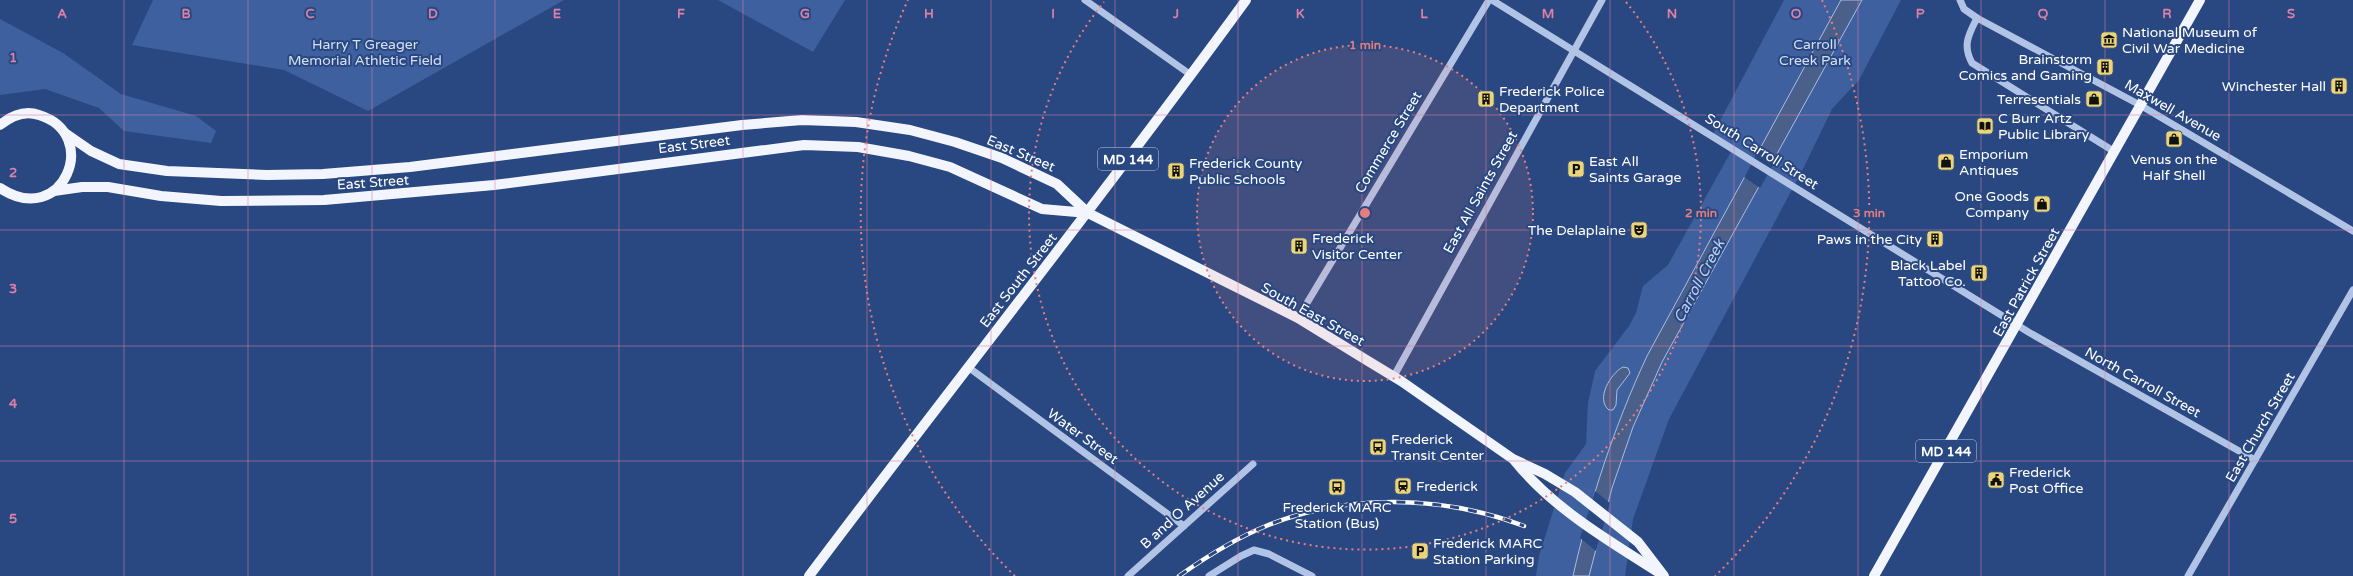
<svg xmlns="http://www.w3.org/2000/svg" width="2353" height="576" font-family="'Varela Round',sans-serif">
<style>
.green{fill:#3e609e}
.water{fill:#4a5f89;stroke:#a7bee6}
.pier{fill:#294881}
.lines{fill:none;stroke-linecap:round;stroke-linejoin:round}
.minor{stroke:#b2c4e6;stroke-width:7}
.major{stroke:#f2f5fd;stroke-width:10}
.rail-casing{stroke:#fff;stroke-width:4.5}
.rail{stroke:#294881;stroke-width:3;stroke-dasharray:9;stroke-linecap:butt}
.grid{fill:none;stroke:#dd80a5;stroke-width:1;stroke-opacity:0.55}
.ring{fill:none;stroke:#e67e7e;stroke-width:2;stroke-dasharray:2 4}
.labels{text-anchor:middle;stroke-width:4;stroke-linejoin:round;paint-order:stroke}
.shield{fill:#294881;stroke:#bfc8d9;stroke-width:1}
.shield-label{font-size:13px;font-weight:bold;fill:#fff}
.poi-label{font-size:14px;fill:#fff;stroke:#294881;text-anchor:start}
.park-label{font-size:14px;fill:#d5e0f5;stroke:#294881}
.street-label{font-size:14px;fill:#fff;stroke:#294881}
.water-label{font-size:15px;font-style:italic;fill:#bdcfed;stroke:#294881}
.grid-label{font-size:13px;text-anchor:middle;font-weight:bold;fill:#dd80a5;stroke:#294881;stroke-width:4;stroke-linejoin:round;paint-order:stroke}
.centre{fill:#e67e7e;stroke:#294881;stroke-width:2}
.ring-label{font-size:12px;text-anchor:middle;font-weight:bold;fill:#e67e7e;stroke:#294881;stroke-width:4;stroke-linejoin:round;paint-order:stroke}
</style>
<rect width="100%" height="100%" fill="#294881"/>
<g class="green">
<polygon points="153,0 564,0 368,111 284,70 132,45"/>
<polygon points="718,0 845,0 813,52"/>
<polygon points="1784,0 1901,0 1859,80 1832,109 1801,173 1669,419 1633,519 1625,576 1536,576 1539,556 1565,473 1586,444 1588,403 1595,371 1629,326 1636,313 1643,286 1668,265 1733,148 1713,134"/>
<polygon points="0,19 63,53 121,94 196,116 216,131 211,143 124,131 99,108 45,89 0,95"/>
</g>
<g class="water">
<path d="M1841,0H1862L1662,362L1633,427L1612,488L1589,576H1573C1590,500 1614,427 1647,356Z"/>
<path d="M1623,367L1628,368L1630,373L1617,390L1616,405L1613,410H1609C1595,399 1611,373 1623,367Z"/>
</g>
<g class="pier">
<polygon points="1760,147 1777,158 1760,188 1744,177"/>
<polygon points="1595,491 1610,503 1596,551 1580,538"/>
</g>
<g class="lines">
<g class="minor">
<polyline points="1085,0 1191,75"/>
<polyline points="1492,0 2030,333 2255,460"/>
<polyline points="1960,0 1964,9 1977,18 2140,105 2353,231"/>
<path d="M1977,18C1969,34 1962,45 1972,63L2115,152"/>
<polyline points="1298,318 1489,0"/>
<polyline points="968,367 1184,526"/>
<polyline points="1394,376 1602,0"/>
<polyline points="1128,576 1253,464"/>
<polyline points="1209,576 1241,556 1254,550 1269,554 1312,576"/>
<polyline points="2188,576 2353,290"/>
</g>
<g class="major">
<path d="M0,125C11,116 25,110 39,115C102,134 63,230 0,188"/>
<polyline points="65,133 91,151 119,164 167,171 267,175 323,174 410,167 742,125 802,120 856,122 910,130 955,142 1002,158 1057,184 1088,213 1298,318 1368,361 1401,381 1513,459 1545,474 1575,492 1638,542 1664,576"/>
<polyline points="54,191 82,187 108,187 161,196 221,201 324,200 494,185 804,145 858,147 909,156 950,167 1042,209 1088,213"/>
<path d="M1515,461C1553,508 1607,540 1658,572"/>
<path d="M809,576C954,383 1104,195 1246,0"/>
<polyline points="1874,576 2200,0"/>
</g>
<defs>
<path id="rail" d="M1179,576C1206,557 1234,539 1266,526C1347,493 1442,495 1524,526"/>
</defs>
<use href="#rail" class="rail-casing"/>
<use href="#rail" class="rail"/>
</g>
<path class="grid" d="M124,0V576M248,0V576M372,0V576M495,0V576M619,0V576M743,0V576M867,0V576M991,0V576M1115,0V576M1238,0V576M1362,0V576M1486,0V576M1610,0V576M1734,0V576M1858,0V576M1981,0V576M2105,0V576M2229,0V576M0,115H2353M0,230H2353M0,346H2353M0,461H2353"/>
<circle cx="1365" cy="213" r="168" fill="#e67e7e" fill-opacity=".12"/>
<g class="ring">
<circle cx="1365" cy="213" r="168"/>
<path d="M1626 2A336 336 0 1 1 1104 2"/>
<path d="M1015 576A504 504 0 0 1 908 0M1822 0A504 504 0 0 1 1715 576"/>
</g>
<defs>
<symbol id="museum-square" viewBox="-11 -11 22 22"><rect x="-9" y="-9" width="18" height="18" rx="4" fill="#ecd579" stroke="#294881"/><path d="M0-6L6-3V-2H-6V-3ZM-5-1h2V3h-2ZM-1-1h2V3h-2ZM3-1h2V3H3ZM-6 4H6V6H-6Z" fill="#111"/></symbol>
<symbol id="building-square" viewBox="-11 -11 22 22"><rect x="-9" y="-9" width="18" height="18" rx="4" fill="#ecd579" stroke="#294881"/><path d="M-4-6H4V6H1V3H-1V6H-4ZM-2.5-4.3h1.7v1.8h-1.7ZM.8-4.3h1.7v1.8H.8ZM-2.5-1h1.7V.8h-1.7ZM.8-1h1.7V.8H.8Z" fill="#111"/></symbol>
<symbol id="shop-square" viewBox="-11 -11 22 22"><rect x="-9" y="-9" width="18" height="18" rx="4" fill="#ecd579" stroke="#294881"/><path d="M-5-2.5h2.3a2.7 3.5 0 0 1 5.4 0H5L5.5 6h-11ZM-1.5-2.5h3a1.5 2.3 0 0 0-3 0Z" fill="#111"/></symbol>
<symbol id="library-square" viewBox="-11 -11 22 22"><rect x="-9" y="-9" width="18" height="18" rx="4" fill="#ecd579" stroke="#294881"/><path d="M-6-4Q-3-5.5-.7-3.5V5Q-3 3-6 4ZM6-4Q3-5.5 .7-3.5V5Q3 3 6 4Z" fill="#111"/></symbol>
<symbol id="parking-square" viewBox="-11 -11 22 22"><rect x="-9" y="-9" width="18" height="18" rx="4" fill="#ecd579" stroke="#294881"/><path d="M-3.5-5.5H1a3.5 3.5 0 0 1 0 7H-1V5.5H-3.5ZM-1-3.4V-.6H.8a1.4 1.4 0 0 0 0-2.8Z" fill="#111"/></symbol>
<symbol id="theatre-square" viewBox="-11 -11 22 22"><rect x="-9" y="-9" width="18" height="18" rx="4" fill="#ecd579" stroke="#294881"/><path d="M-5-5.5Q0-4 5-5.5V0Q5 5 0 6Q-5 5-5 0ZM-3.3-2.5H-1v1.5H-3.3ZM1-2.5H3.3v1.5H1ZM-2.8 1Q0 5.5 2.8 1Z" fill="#111"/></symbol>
<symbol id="bus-square" viewBox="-11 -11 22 22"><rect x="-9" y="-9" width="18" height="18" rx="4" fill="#ecd579" stroke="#294881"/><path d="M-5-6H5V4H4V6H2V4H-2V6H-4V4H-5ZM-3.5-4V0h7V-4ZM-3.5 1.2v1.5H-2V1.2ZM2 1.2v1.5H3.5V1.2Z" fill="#111"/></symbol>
<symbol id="civic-square" viewBox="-11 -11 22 22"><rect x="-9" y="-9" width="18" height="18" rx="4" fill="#ecd579" stroke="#294881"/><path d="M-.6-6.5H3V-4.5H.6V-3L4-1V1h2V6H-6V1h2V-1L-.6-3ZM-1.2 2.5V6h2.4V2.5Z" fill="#111"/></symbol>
<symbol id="station-square" viewBox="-11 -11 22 22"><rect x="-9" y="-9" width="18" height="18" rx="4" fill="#ecd579" stroke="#294881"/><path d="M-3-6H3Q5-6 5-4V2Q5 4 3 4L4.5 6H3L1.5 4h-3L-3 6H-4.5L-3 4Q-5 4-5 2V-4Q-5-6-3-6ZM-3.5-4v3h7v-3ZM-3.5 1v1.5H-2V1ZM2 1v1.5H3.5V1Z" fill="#111"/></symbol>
</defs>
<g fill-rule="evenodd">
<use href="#museum-square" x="2099" y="30" width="20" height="20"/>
<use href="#building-square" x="2095" y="57" width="20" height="20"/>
<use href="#building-square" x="2329" y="76" width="20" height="20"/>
<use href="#building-square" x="1476" y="89" width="20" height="20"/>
<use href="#shop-square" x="2084" y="89" width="20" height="20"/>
<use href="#library-square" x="1975" y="116" width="20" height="20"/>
<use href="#shop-square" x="2164" y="129" width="20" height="20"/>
<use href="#shop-square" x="1936" y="152" width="20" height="20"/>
<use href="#parking-square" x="1566" y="159" width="20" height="20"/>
<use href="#building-square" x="1166" y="161" width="20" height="20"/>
<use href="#shop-square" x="2032" y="194" width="20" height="20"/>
<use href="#theatre-square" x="1629" y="220" width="20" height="20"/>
<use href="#building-square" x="1925" y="229" width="20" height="20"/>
<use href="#building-square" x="1289" y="236" width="20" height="20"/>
<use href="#building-square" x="1969" y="263" width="20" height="20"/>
<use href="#bus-square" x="1368" y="437" width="20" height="20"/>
<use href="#civic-square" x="1986" y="470" width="20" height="20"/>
<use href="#station-square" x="1393" y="476" width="20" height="20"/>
<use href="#bus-square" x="1327" y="477" width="20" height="20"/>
<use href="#parking-square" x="1410" y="541" width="20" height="20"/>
</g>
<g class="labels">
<g class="shield">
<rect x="1098" y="148" width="60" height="22" rx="3"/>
<rect x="1916" y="440" width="60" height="22" rx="3"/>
</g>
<g class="shield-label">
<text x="1128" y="164">MD 144</text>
<text x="1946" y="456">MD 144</text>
</g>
<g class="poi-label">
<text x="2122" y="37">National Museum of<tspan x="2122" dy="16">Civil War Medicine</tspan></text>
<text x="2092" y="64" text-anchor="end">Brainstorm<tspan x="2092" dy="16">Comics and Gaming</tspan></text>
<text x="2326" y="91" text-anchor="end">Winchester Hall</text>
<text x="1499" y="96">Frederick Police<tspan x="1499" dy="16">Department</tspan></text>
<text x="2081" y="104" text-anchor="end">Terresentials</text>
<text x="1998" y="123">C Burr Artz<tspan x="1998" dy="16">Public Library</tspan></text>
<text x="1959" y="159">Emporium<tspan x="1959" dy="16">Antiques</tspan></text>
<text x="2174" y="164" text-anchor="middle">Venus on the<tspan x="2174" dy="16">Half Shell</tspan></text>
<text x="1589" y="166">East All<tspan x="1589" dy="16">Saints Garage</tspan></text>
<text x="1189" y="168">Frederick County<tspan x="1189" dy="16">Public Schools</tspan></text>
<text x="2029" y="201" text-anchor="end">One Goods<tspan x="2029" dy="16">Company</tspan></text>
<text x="1626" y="235" text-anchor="end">The Delaplaine</text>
<text x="1312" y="243">Frederick<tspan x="1312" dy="16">Visitor Center</tspan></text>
<text x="1922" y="244" text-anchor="end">Paws in the City</text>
<text x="1966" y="270" text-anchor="end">Black Label<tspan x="1966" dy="16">Tattoo Co.</tspan></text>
<text x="1391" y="444">Frederick<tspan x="1391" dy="16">Transit Center</tspan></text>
<text x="2009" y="477">Frederick<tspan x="2009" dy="16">Post Office</tspan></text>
<text x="1416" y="491">Frederick</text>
<text x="1337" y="512" text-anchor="middle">Frederick MARC<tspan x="1337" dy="16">Station (Bus)</tspan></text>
<text x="1433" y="548">Frederick MARC<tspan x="1433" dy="16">Station Parking</tspan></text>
</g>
<g class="park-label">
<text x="365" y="49">Harry T Greager<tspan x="365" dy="16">Memorial Athletic Field</tspan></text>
<text x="1815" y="49">Carroll<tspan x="1815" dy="16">Creek Park</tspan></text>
</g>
<g class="street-label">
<text transform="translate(2173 110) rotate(30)" y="5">Maxwell Avenue</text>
<text transform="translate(1388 142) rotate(-59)" y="5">Commerce Street</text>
<text transform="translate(694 144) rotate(-7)" y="5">East Street</text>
<text transform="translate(1762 151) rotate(32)" y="5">South Carroll Street</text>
<text transform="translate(1021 153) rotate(23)" y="5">East Street</text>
<text transform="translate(373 182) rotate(-4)" y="5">East Street</text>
<text transform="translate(1480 192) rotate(-61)" y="5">East All Saints Street</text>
<text transform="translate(1018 280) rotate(-52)" y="5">East South Street</text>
<text transform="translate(2026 282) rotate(-61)" y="5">East Patrick Street</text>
<text transform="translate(1313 314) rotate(29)" y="5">South East Street</text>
<text transform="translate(2143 382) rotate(29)" y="5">North Carroll Street</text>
<text transform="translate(2260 427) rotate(-60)" y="5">East Church Street</text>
<text transform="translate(1083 436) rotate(36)" y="5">Water Street</text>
<text transform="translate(1182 510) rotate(-42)" y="5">B and O Avenue</text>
</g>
<g class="water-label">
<text transform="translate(1699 281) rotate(-62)" y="5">Carroll Creek</text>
</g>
</g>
<g class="grid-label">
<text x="62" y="18">A</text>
<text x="186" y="18">B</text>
<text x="310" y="18">C</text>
<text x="433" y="18">D</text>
<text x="557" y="18">E</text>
<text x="681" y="18">F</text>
<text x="805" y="18">G</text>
<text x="929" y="18">H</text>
<text x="1053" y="18">I</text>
<text x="1176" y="18">J</text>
<text x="1300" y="18">K</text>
<text x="1424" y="18">L</text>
<text x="1548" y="18">M</text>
<text x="1672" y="18">N</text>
<text x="1796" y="18">O</text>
<text x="1920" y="18">P</text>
<text x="2043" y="18">Q</text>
<text x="2167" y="18">R</text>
<text x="2291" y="18">S</text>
<text x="13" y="62">1</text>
<text x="13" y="177">2</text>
<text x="13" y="293">3</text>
<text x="13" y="408">4</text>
<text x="13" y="523">5</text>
</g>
<circle cx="1365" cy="213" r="6" class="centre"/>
<g class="ring-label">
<text x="1365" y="49">1 min</text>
<text x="1701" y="217">2 min</text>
<text x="1869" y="217">3 min</text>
</g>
</svg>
